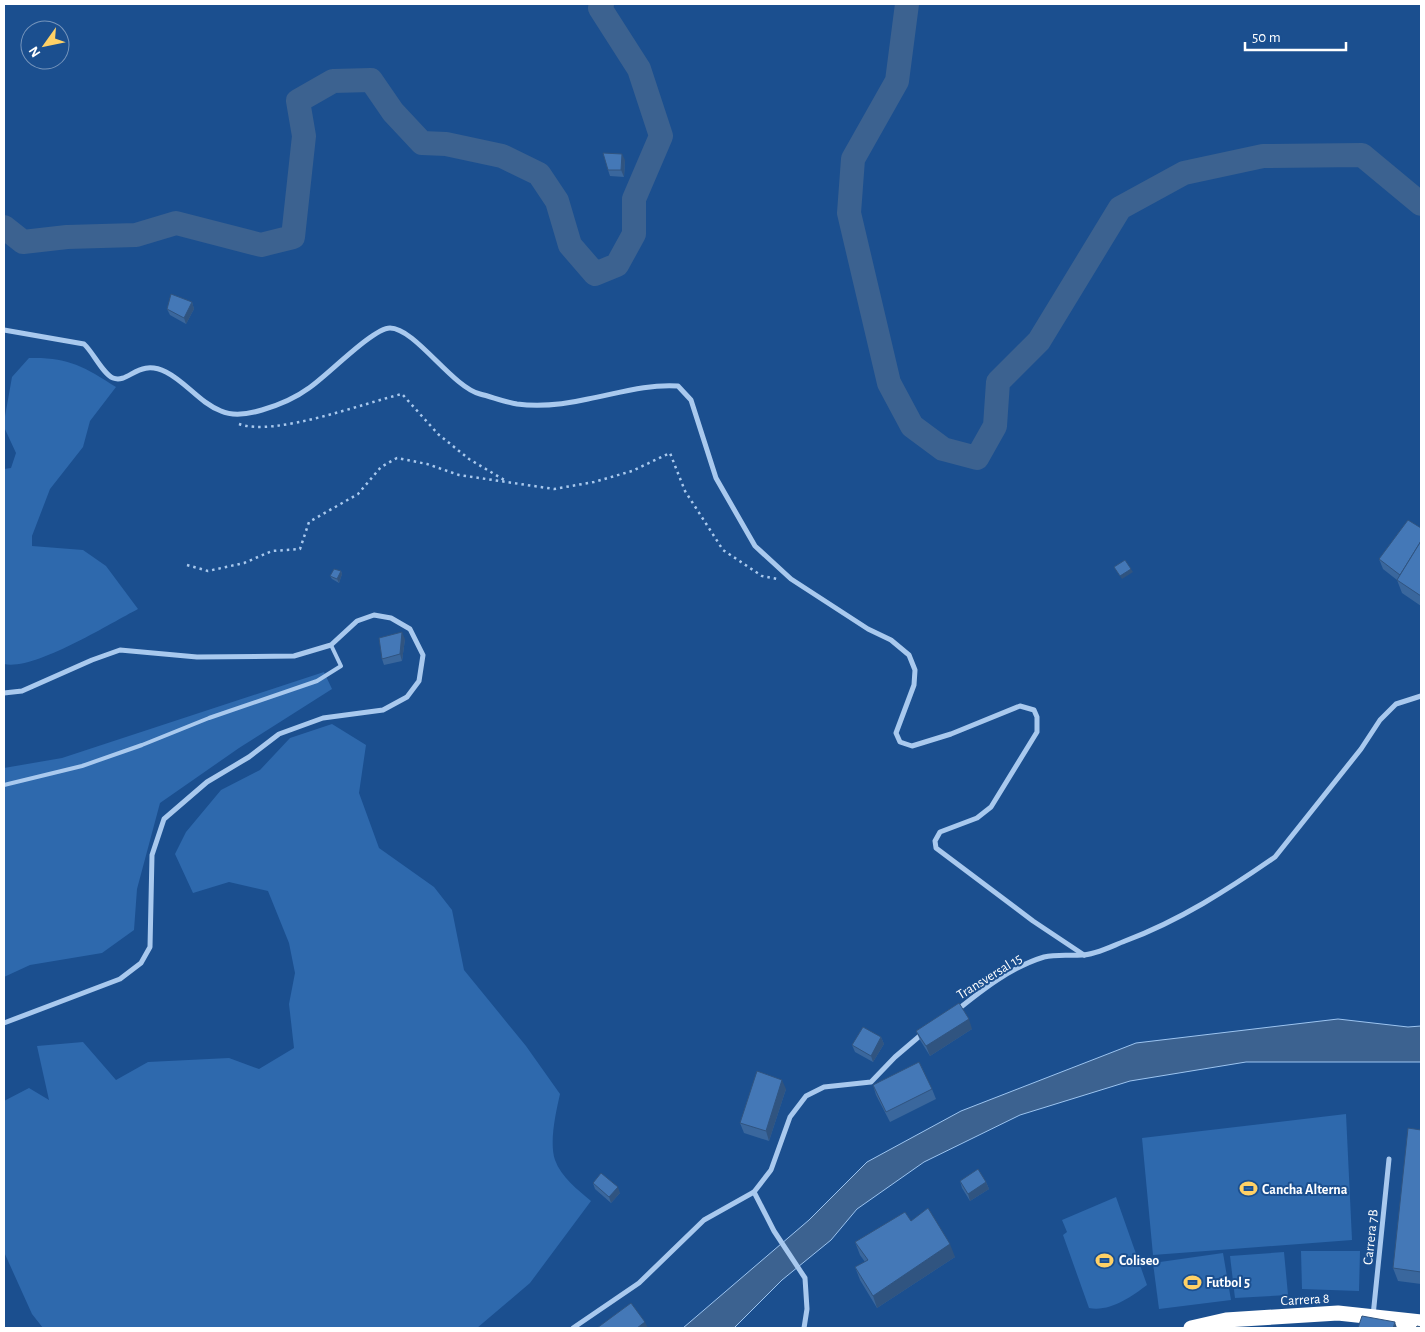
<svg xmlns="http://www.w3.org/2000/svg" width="1425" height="1332" font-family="'Alegreya Sans',sans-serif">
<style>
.green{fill:#2e69ad}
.water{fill:#3c6290;stroke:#9cc4f0}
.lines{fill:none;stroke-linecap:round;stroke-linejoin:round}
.river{stroke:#3c6290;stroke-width:24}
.path{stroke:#a9c9ee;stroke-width:2.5;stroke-dasharray:2.5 4;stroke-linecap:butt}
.lane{stroke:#a9c9ee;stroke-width:4}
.street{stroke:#a9c9ee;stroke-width:5}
.highway{stroke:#fff;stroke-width:15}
.wall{fill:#3a679d}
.shaded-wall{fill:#305480}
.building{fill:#4478b7;stroke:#305480}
.labels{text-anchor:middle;stroke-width:4;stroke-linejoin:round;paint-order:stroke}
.street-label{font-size:14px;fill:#fff;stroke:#1b4f8f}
.poi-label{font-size:14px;font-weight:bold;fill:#fff;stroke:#1b4f8f;text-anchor:start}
</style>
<rect width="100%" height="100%" fill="#1b4f8f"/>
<g class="green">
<path d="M29,358C68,357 83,366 116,387L90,421L83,447L50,489L32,536V546L83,550L106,566L138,609C109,624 34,671 4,664V469L11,468L16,453L4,427V422L12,377Z"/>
<polygon points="324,672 332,689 239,748 160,803 137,889 134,930 102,953 30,965 4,977 4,768 62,758"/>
<path d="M332,724L366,745L359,793L379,848L434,887L452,910L464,970L526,1046L560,1094C556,1112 549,1142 555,1160C561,1177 578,1190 591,1201L530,1283L477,1328H43L32,1314L4,1252V1101L29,1088L49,1100L37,1046L83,1042L116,1080L148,1062L229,1058L259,1069L294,1048L289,1004L295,973L289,943L268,891L229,882L193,893L175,854L186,832L221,790L260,770L290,738Z"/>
<polygon points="1346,1114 1352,1240 1153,1255 1142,1138"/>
<path d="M1116,1197L1147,1285C1131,1297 1110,1312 1089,1308L1063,1235L1067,1232L1062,1220Z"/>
<polygon points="1301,1251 1360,1251 1359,1291 1302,1289"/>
<polygon points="1284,1252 1288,1295 1235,1298 1230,1256"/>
<polygon points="1223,1253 1231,1300 1159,1309 1153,1263"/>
</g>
<polygon class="water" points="1338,1019 1408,1027 1421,1026 1421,1062 1246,1062 1130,1081 1020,1115 924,1162 857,1209 831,1240 782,1280 734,1328 683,1328 809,1220 867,1162 961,1111 1136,1043"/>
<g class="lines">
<g class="river">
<polyline points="907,4 897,81 853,159 849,213 889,383 912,426 943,449 977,458 995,426 998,382 1039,341 1120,208 1184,173 1263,156 1362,155 1421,204"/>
<polyline points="4,227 23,242 67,237 136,235 176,223 261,245 293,237 304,136 298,101 333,81 371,80 393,112 422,143 446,144 502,156 539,174 557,201 570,245 595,274 617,265 634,234 634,199 661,136 639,69 600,8 602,4"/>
</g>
<g class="path">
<path d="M239,424C275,437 364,403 402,394L438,434L469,459L506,481"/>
<polyline points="187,565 208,571 244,563 272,551 300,549 309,522 358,494 381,467 397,458 427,464 459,475 554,489 594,482 632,471 670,453 685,491 723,550 762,576 777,579"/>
</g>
<polyline class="lane" points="4,785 82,766 142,745 209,718 317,681 341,666 331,645"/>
<g class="street">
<path d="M4,330L84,344C93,352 103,374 113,378C129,384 138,358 166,372C186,382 200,403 221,411C234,417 249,414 262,410C279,405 294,399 309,388C327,376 373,328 390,328C415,328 452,387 480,394C492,397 505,402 517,404C540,407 566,404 588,399C619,393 647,384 678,386L691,400L716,478L755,546L791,579L868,629L891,640L909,655L915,670L914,685L896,733L900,742L912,746L951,734L1020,706L1034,710L1037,717V732L991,807L977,818L940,832L935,841L936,848L1033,921L1084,955"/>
<polyline points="4,693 22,691 92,660 120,650 197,657 294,656 331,645 357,621 374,615 391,618 410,629 423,655 419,681 407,697 383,710 323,718 279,734 249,757 207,782 164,819 152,855 150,947 141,963 120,979 4,1023"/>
<path d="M956,1011C982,990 1011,967 1044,957C1057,954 1069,956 1082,955C1095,955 1112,946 1125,941C1179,921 1229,889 1275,857L1361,749L1380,720L1396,704L1421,696"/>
<polyline points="754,1192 774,1231 805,1278 807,1309 804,1328"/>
<polyline points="1373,1316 1389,1159"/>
<polyline points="573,1328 639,1283 704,1220 754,1192 771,1170 790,1117 806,1096 824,1087 871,1082 895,1057 922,1034"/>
</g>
<polyline class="highway" points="1191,1328 1226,1320 1338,1313 1421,1322"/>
</g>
<g class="wall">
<polygon points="625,160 624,177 610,176 608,170"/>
<polygon points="192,302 194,309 186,324 170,315 167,309"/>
<polygon points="1421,528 1421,606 1402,593 1397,580 1383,569 1379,559"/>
<polygon points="341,571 342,574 339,583 332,579 330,576"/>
<polygon points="405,639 402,661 384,665 382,659"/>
<polygon points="972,1029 930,1056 920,1040 916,1031"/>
<polygon points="881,1037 884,1044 873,1062 855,1052 852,1045"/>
<polygon points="873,1085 932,1089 936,1099 890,1122 876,1095"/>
<polygon points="786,1089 769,1141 744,1133 740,1123"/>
<polygon points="1421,1130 1421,1284 1398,1281 1393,1268"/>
<polygon points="960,1181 986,1182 989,1189 970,1201 962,1188"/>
<polygon points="593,1183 620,1193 611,1203 595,1189"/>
<polygon points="911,1221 955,1257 877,1308 860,1280 855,1267 865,1262 860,1255 855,1242"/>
</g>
<g class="shaded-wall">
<polygon points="622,154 625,160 624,177 621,170"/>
<polygon points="192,302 194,309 186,324 184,318"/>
<polygon points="1131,569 1133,572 1122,579 1120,576"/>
<polygon points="341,571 342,574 339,583 337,579"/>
<polygon points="402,632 405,639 402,661 400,654"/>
<polygon points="969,1019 972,1029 930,1056 926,1046"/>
<polygon points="881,1037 884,1044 873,1062 871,1056"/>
<polygon points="782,1080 786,1089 769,1141 766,1131"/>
<polygon points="986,1182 989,1189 970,1201 968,1194"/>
<polygon points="618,1187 620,1193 611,1203 609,1197"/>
<polygon points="950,1244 955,1257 877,1308 873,1296"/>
<polygon points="645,1322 648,1328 637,1328"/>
<polygon points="1395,1322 1397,1328 1393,1328"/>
</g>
<g class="building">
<polygon points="603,153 622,154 621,170 608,170"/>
<polygon points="171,294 192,302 184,318 167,309"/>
<polygon points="1408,520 1421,528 1421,541 1400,575 1379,559"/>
<polygon points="1421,541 1421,596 1397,580"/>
<polygon points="1125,560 1131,569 1120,576 1114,567"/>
<polygon points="334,569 341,571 337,579 330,576"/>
<polygon points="402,632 400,654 382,659 379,638"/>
<polygon points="959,1003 969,1019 926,1046 916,1031"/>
<polygon points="863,1027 881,1037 871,1056 852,1045"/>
<polygon points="919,1062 932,1089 886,1112 873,1085"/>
<polygon points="757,1071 782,1080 766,1131 740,1123"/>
<polygon points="1408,1128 1421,1130 1421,1272 1393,1268"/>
<polygon points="978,1169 986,1182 968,1194 960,1181"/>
<polygon points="601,1173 618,1187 609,1197 593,1183"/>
<polygon points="928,1208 950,1244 873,1296 855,1267 868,1260 855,1242 905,1212 911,1221"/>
<polygon points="631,1303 645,1322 637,1328 597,1328"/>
<polygon points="1362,1316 1395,1322 1393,1328 1358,1328"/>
<polygon points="1417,1326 1421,1327 1421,1328 1416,1328"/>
</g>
<defs>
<symbol id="stadium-bare" viewBox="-9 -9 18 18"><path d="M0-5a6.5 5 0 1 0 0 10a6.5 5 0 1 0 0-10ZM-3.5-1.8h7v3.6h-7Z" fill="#ffd166" stroke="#1b4f8f" stroke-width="2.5" paint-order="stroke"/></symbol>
</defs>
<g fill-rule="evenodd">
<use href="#stadium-bare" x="1236" y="1176" width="25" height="25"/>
<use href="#stadium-bare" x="1092" y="1248" width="25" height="25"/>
<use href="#stadium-bare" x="1180" y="1270" width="25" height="25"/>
</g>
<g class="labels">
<g class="street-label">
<text transform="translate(989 976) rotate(-32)" y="5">Transversal 15</text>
<text transform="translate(1370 1237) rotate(-84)" y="5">Carrera 7B</text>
<text transform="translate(1305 1299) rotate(-3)" y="5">Carrera 8</text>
</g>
<g class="poi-label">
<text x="1262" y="1194">Cancha Alterna</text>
<text x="1119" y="1265">Coliseo</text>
<text x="1206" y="1287">Futbol 5</text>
</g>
</g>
<rect width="1425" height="1332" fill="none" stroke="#ffffff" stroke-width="10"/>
<g transform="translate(45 45) rotate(237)"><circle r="24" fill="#1b4f8f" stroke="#7695bc"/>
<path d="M0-4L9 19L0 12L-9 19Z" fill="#ffd166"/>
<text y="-8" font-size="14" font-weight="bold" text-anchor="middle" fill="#ffffff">N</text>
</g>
<path d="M1245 42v8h101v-8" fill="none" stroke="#ffffff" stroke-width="2.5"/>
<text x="1252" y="42" font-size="15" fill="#ffffff" stroke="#1b4f8f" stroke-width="4" paint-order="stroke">50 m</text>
</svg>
